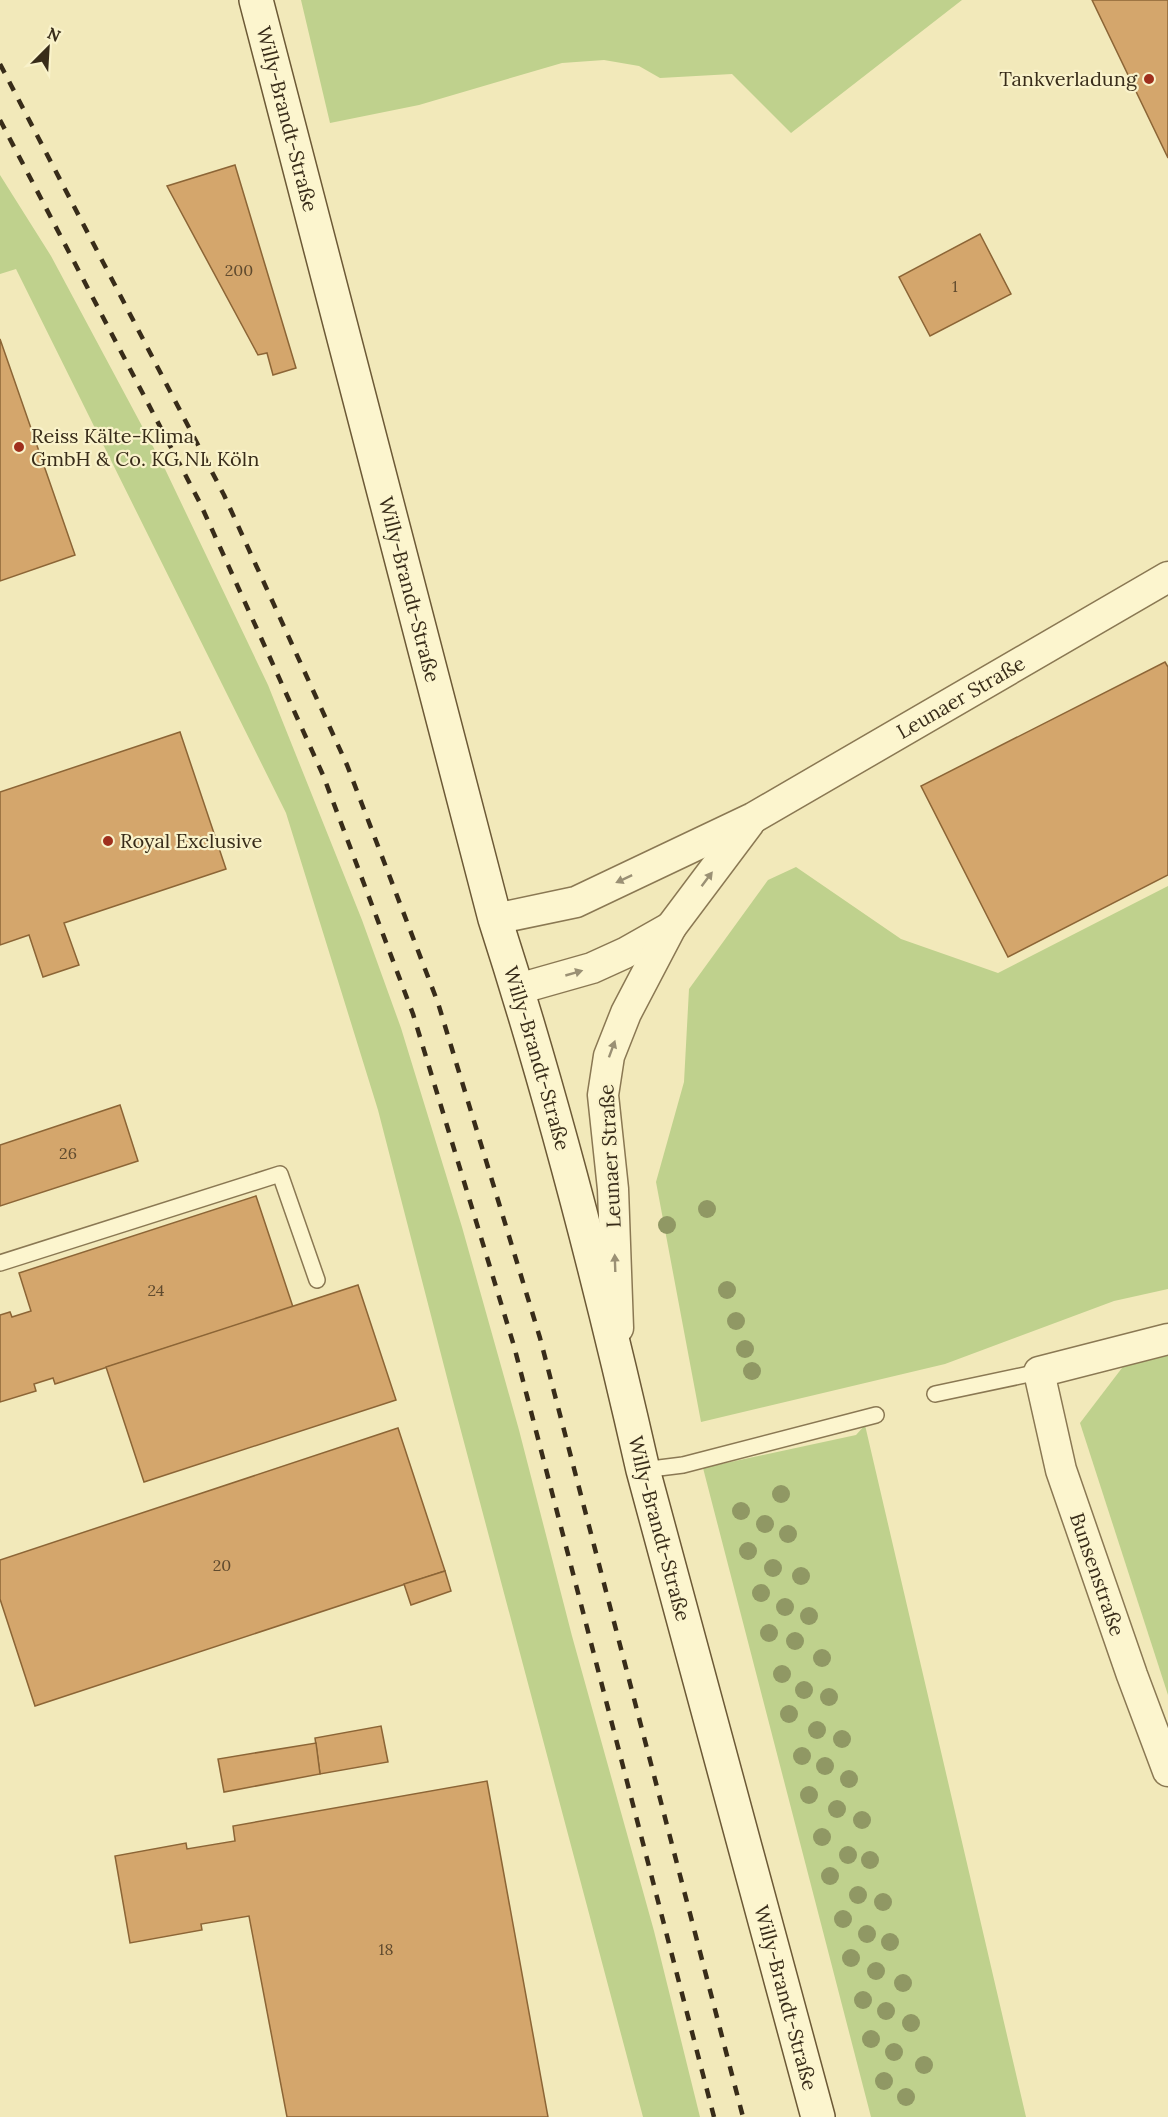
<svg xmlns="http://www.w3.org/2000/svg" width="1168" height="2117" font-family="Lora,serif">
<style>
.green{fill:#bfd18d}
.building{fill:#d4a66c;stroke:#8c6536;stroke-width:1.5}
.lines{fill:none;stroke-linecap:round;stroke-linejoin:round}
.lane-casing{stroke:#8a7853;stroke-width:18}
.street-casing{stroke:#8a7853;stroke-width:33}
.secondary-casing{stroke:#6c5936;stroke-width:36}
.lane{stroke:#fcf5ce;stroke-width:15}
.street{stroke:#fcf5ce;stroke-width:30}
.secondary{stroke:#fcf5ce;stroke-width:33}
.rail{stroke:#382c19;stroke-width:4.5;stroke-dasharray:10 10;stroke-linecap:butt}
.tree{fill:#909864}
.oneway{fill:#9a9074}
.poi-dot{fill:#9f2f1d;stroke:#f9f2ca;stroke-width:2}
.labels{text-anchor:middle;stroke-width:4.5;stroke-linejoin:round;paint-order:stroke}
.number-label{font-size:16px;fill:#5f4a2e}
.poi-label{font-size:20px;fill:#382c19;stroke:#f9f2ca;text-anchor:start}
.street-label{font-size:20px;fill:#382c19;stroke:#f9f2ca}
</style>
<rect width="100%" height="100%" fill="#f2e9ba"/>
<g class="green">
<polygon points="301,0 962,0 791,133 732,74 660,78 639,66 604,60 562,63 419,105 330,123"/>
<polygon points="0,175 51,256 165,469 268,685 362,920 401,1028 462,1227 519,1430 572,1636 654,1931 700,2117 643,2117 452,1397 378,1110 286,813 16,269 0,274"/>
<polygon points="796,867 901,939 998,973 1168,886 1168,1289 1114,1301 945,1364 701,1422 656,1182 684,1082 689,989 768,880"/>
<polygon points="1168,1351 1168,1695 1080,1423 1125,1364"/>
<polygon points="865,1425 1026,2117 871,2117 703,1468 856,1435"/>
</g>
<g class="building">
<polygon points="1092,0 1168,0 1168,158"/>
<polygon points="235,165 296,368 273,375 267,353 258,355 167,186"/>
<polygon points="980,234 1011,294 930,336 899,277"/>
<polygon points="0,339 75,555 0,581"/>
<polygon points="1165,662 1168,667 1168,875 1008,957 921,786"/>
<polygon points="180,732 226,869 64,923 79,965 43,977 29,935 0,945 0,792"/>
<polygon points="120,1105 138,1161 0,1206 0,1145"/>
<polygon points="256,1196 293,1307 55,1384 53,1378 34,1384 36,1391 0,1402 0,1315 10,1312 12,1317 31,1311 19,1273"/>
<polygon points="358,1285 396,1400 144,1482 106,1367"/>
<polygon points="398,1428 445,1571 35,1706 0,1599 0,1560"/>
<polygon points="445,1571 451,1591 411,1605 404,1584"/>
<polygon points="381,1726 388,1762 320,1774 315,1738"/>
<polygon points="316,1743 320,1774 224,1792 218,1759"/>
<polygon points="487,1781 548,2117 287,2117 249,1916 201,1924 202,1930 130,1943 115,1856 186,1843 187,1849 235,1841 233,1826"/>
</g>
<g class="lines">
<defs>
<g id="lane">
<polyline points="0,1263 280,1174 317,1280"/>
<polyline points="935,1394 1039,1372"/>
<polyline points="643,1470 683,1465 876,1415"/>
</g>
<g id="street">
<path id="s1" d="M495,919L576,902L753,818L1168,577"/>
<polyline points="518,989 592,968 625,953 671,927"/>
<polyline points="618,1328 613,1189 603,1095 609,1056 626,1013 671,927 749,823"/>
<path id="s2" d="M1168,1339L1039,1372L1061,1470L1132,1675L1168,1771"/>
</g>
<g id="secondary">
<path id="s3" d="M256,0L495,919C553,1099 601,1285 643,1470L818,2117"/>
</g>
</defs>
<use href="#lane" class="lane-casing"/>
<use href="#street" class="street-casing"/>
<use href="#secondary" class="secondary-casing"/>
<use href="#lane" class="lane"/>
<use href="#street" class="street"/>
<use href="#secondary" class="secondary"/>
<g class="rail">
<polyline points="0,64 224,495 347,765 438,1003 540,1338 743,2117"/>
<polyline points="0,120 200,503 323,775 413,1014 514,1346 714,2117"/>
</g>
</g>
<g class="tree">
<circle cx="707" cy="1209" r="9"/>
<circle cx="667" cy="1225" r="9"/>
<circle cx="727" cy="1290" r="9"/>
<circle cx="736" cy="1321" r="9"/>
<circle cx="745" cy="1349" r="9"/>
<circle cx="752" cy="1371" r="9"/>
<circle cx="781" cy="1494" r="9"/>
<circle cx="741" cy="1511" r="9"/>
<circle cx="765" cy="1524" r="9"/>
<circle cx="788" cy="1534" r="9"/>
<circle cx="748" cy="1551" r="9"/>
<circle cx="773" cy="1568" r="9"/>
<circle cx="801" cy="1576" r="9"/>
<circle cx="761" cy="1593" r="9"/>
<circle cx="785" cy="1607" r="9"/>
<circle cx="809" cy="1616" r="9"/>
<circle cx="769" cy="1633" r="9"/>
<circle cx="795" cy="1641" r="9"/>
<circle cx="822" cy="1658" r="9"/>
<circle cx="782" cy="1674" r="9"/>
<circle cx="804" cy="1690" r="9"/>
<circle cx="829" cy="1697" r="9"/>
<circle cx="789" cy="1714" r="9"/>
<circle cx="817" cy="1730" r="9"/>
<circle cx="842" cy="1739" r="9"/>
<circle cx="802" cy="1756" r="9"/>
<circle cx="825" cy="1766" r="9"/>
<circle cx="849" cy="1779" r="9"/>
<circle cx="809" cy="1795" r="9"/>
<circle cx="837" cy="1809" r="9"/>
<circle cx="862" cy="1820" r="9"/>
<circle cx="822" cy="1837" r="9"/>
<circle cx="848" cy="1855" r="9"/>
<circle cx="870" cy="1860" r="9"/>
<circle cx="830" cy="1876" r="9"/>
<circle cx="858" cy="1895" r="9"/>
<circle cx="883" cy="1902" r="9"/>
<circle cx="843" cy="1919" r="9"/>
<circle cx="867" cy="1934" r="9"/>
<circle cx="890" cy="1942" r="9"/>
<circle cx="851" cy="1958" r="9"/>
<circle cx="876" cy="1971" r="9"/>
<circle cx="903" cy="1983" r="9"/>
<circle cx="863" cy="2000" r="9"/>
<circle cx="886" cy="2011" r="9"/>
<circle cx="911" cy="2023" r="9"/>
<circle cx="871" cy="2039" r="9"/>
<circle cx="894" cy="2052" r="9"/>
<circle cx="924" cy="2065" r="9"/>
<circle cx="884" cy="2081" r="9"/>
<circle cx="906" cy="2097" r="9"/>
</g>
<defs><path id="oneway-solid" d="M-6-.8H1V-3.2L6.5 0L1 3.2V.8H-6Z" transform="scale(1.5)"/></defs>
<g class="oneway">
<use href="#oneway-solid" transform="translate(624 879) rotate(155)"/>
<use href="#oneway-solid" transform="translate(707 879) rotate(-53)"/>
<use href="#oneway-solid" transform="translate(574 973) rotate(-16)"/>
<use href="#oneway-solid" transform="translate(612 1049) rotate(-70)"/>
<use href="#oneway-solid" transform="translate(615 1263) rotate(-92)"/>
</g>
<g class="poi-dot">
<circle cx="1149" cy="79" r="6"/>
<circle cx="19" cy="447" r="6"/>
<circle cx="108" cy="841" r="6"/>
</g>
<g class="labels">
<g class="number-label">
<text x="239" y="276">200</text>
<text x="955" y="292">1</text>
<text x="68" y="1159">26</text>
<text x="156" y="1296">24</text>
<text x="222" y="1571">20</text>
<text x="386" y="1955">18</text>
</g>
<g class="poi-label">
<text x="1137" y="86" text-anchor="end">Tankverladung</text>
<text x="31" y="443">Reiss Kälte-Klima<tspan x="31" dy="23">GmbH &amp; Co. KG NL Köln</tspan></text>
<text x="120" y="848">Royal Exclusive</text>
</g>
<g class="street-label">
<text dy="7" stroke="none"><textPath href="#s3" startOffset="123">Willy-Brandt-Straße</textPath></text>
<text dy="7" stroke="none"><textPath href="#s3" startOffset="609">Willy-Brandt-Straße</textPath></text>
<text dy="7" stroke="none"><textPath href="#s1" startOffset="519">Leunaer Straße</textPath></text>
<text dy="7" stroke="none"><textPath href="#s3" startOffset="1095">Willy-Brandt-Straße</textPath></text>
<text transform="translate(610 1156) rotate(-93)" y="7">Leunaer Straße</text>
<text dy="7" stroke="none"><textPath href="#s3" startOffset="1581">Willy-Brandt-Straße</textPath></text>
<text dy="7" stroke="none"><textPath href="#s2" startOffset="344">Bunsenstraße</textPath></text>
<text dy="7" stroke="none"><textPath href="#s3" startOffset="2067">Willy-Brandt-Straße</textPath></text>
</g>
</g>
<g transform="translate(48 48) rotate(24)" stroke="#f9f2ca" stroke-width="4.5" paint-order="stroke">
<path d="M0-4.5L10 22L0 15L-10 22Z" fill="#382c19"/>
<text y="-9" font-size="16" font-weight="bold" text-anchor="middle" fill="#382c19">N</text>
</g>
</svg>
